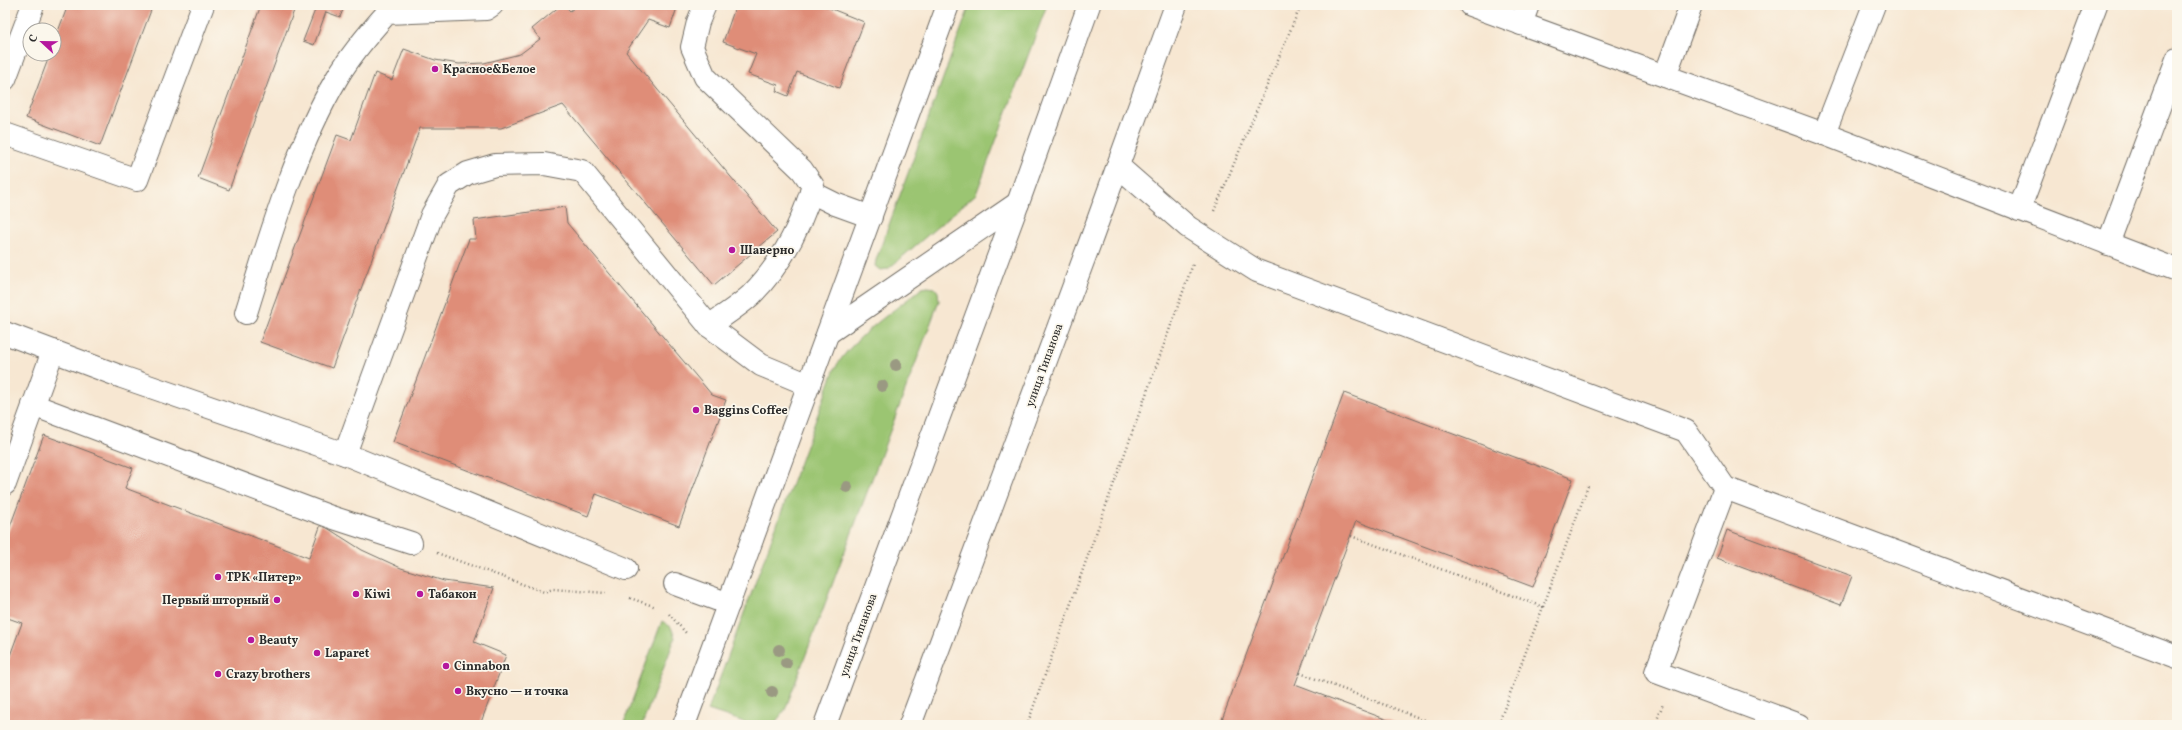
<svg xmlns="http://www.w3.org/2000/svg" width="2182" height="730" font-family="Vollkorn,serif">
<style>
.grass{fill:#9bc572;stroke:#63784e}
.building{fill:#df8d78}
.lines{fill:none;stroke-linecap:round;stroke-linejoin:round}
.minor-casing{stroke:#726d65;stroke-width:24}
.major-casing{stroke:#726d65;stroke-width:24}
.path{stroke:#726d65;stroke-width:2.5;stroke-dasharray:1 3;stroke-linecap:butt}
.minor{stroke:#fff;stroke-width:22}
.major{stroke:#fff;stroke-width:22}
.tree{fill:#9a9982}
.poi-dot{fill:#b5179e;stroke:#fbf7ec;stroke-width:1.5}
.labels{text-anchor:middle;stroke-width:3.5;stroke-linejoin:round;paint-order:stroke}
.poi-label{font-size:12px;font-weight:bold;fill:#2b2b2b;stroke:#fbf7ec;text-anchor:start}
.street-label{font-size:12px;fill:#2b2b2b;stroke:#fbf7ec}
</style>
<rect width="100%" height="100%" fill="#fbf7ec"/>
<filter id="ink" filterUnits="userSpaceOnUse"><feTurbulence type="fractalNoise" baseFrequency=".025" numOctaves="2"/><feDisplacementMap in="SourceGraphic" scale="8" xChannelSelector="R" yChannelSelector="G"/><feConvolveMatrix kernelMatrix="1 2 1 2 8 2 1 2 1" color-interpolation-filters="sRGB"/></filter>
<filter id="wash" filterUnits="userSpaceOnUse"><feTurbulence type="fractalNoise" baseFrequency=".012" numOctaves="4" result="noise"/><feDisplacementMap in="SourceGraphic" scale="16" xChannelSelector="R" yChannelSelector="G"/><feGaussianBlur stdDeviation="0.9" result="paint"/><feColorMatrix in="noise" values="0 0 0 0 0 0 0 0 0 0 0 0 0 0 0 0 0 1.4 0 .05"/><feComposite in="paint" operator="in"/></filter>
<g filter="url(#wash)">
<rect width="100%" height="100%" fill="#f7e7d2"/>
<g class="grass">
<polygon points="970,5 1047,5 976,194 888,269 880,270 875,266 876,260"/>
<path d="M928,287L935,288L938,292L939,301L785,710L773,725H753L708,710L835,368C855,335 893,312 922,288Z"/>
<polygon points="662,621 671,627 675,638 642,725 623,725"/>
</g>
<g id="blocks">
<g class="building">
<polygon points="68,5 153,5 100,146 26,118 50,54 54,54 54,42"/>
<polygon points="261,5 296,5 229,190 198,178"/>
<polygon points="317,5 345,5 340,17 326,12 314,45 303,41"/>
<polygon points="561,5 564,5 570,11 578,5 678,5 670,28 648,20 626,52 777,232 714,285 563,105 501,128 420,128 332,368 260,342 337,135 351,140 375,73 392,80 404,49 435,60 459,64 484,63 520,54 540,39 532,29"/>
<polygon points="736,5 822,5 864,22 839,88 797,72 788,96 776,91 778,85 748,74 756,54 723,42"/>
<polygon points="565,207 567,223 712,395 726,400 679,526 596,494 588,516 393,442 469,239 476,239 474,220"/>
<polygon points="1344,393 1573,479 1533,587 1356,521 1295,685 1401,725 1220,725"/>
<polygon points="44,435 133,468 125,488 309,558 321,524 362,550 401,568 444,581 494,588 474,642 506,655 480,725 5,725 5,669 22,623 5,617 5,540"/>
<polygon points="1727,530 1852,576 1841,605 1717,558"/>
</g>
</g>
</g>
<g filter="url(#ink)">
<use href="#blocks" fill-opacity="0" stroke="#726d65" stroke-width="1"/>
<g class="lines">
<defs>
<g id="minor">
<path d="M705,5L698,22L692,47L705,77L802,170L813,186C801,226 781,265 751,295C739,306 723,316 709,326"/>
<polyline points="1470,5 1824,134 2177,270"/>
<polyline points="1521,24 1528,5"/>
<polyline points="1665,76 1691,5"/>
<polyline points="5,79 33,5"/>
<polyline points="5,134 137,180 203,5"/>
<polyline points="1824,134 1874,5"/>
<polyline points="1118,166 1188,227 1257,271 1686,431 1725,488"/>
<polyline points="811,192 835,204 871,217"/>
<polyline points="2019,210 2096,5"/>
<polyline points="2108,244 2177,59"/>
<path d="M246,313C270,236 296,147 337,78C351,54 369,33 387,13L486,9L492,5"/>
<polyline points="5,333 122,377 345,454 626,569"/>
<polyline points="828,333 1018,203"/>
<polyline points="33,405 331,517 411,543"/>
<polyline points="345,454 432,215 449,185 468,173 495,165 544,164 582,171 709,326 761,365 809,385"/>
<polyline points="5,484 53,351"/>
<polyline points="675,584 729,604"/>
<polyline points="684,725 948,5"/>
<polyline points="1799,725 1656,672 1725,488 2177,657"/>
</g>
<g id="major">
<polyline points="825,725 1018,203 1089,5"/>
<polyline points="910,725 1092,237 1176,5"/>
</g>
</defs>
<use href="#minor" class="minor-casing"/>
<use href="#major" class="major-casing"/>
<g class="path">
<polyline points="1214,211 1301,5"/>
<polyline points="1351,536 1543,607 1498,725"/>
<polyline points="437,553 544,592 553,589 606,593"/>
<polyline points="630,598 656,607"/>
<polyline points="1543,607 1588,486"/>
<polyline points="669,614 686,633"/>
<polyline points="1300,673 1438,725"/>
<polyline points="716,722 723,725"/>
<polyline points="1027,725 1193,264"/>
<polyline points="1655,725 1663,704"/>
</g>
<use href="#minor" class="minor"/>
<use href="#major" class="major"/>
</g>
<g class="tree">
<circle cx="896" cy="365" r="6"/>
<circle cx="882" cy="386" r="6"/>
<circle cx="847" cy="487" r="6"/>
<circle cx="779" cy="650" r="6"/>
<circle cx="786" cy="663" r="6"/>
<circle cx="772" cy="692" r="6"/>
</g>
</g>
<g class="poi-dot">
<circle cx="435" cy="69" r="4"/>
<circle cx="732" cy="250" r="4"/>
<circle cx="696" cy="410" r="4"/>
<circle cx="218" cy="577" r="4"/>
<circle cx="356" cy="594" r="4"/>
<circle cx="420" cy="594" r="4"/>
<circle cx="277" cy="600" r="4"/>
<circle cx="251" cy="640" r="4"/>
<circle cx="317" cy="653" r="4"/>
<circle cx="446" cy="666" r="4"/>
<circle cx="218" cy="674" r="4"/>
<circle cx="458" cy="691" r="4"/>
</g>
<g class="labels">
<g class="poi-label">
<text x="443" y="73">Красное&amp;Белое</text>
<text x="740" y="254">Шаверно</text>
<text x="704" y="414">Baggins Coffee</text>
<text x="226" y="581">ТРК «Питер»</text>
<text x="364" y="598">Kiwi</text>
<text x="428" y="598">Табакон</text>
<text x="269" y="604" text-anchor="end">Первый шторный</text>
<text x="259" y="644">Beauty</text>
<text x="325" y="657">Laparet</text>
<text x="454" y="670">Cinnabon</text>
<text x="226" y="678">Crazy brothers</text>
<text x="466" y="695">Вкусно — и точка</text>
</g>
<g class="street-label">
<text transform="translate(1044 365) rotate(-70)" y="4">улица Типанова</text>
<text transform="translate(858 635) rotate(-70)" y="4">улица Типанова</text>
</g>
</g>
<rect width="2182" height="730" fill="none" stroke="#fbf7ec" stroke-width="20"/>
<g transform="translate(42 42) rotate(292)"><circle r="19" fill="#fbf7ec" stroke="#a8a59f"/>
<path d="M0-3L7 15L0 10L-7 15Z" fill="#b5179e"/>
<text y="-6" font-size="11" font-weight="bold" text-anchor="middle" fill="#2b2b2b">С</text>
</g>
</svg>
